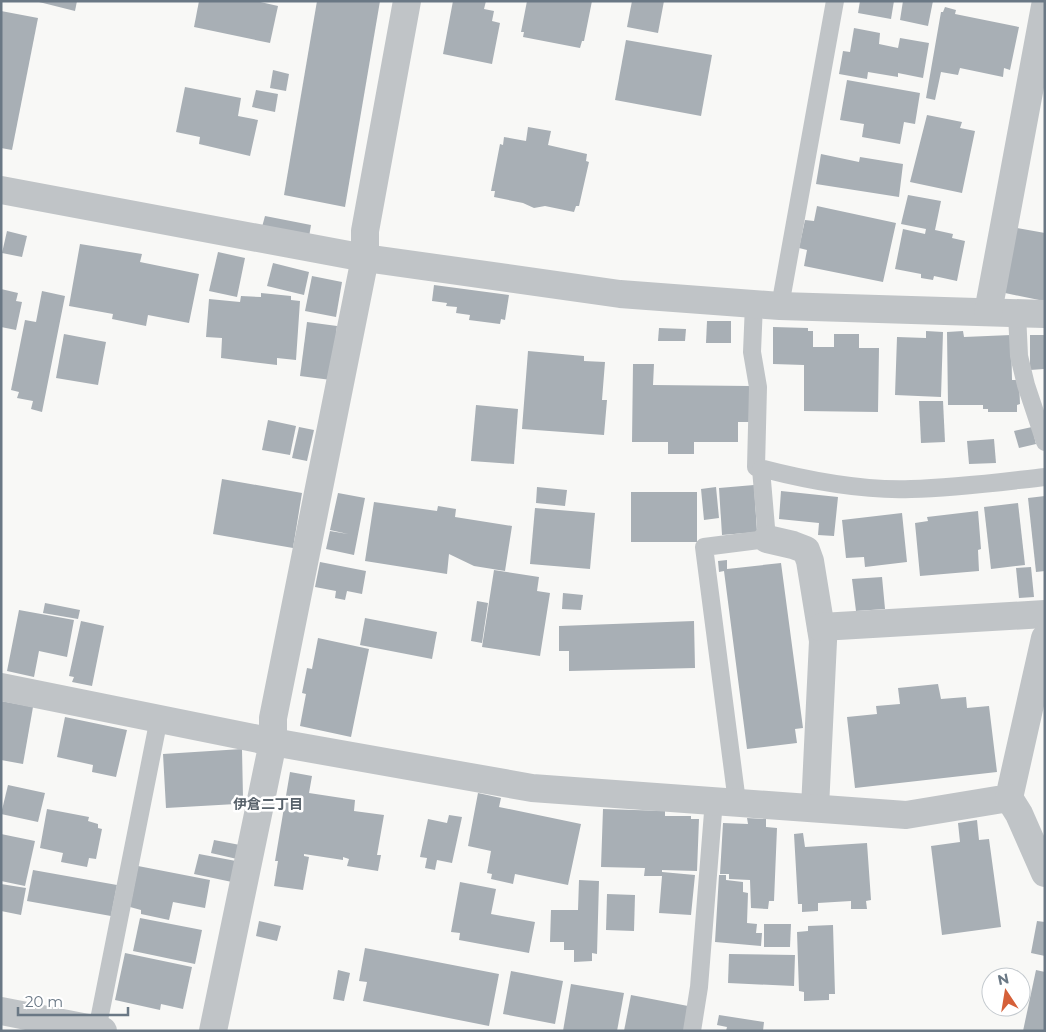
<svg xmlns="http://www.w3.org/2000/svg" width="1046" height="1032" font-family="Montserrat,'Noto Sans JP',sans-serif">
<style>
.building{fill:#a8afb5}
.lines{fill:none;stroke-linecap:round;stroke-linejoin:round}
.lane{stroke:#c0c4c7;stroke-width:18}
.street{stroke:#c0c4c7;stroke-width:28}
.labels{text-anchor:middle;stroke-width:5;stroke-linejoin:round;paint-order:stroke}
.neighbourhood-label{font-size:14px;font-weight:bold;fill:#57616a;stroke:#fff}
</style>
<rect width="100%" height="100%" fill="#f8f8f6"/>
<g class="building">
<polygon points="35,1 77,1 75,11"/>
<polygon points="199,1 256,1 278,6 270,43 194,27"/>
<polygon points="317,1 380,1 345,207 284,195"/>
<polygon points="453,1 486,1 484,9 494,11 492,21 500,23 492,64 443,54"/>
<polygon points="527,1 592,1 584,41 582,41 580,48 523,37 524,32 521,32"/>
<polygon points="632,1 664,1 658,33 627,27"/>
<polygon points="860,1 894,1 891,19 858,13"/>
<polygon points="903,1 933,1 928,26 900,20"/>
<polygon points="945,7 956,10 955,14 1019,27 1010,70 1004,68 1003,77 960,68 958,75 941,72 935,100 926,98 941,12 943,12"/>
<polygon points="1,11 38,18 12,150 1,148"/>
<polygon points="854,28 880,33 879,44 898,48 900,38 929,43 923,78 898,73 898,77 868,72 867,79 839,74 843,51 850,52"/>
<polygon points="626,40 712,55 701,116 615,100"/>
<polygon points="273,70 289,74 286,91 270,88"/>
<polygon points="847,80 920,93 915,124 904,122 900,144 862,137 864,124 840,120"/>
<polygon points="185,87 241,98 238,116 258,120 250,156 199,144 200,137 176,132"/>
<polygon points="256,90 278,94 275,112 252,107"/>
<polygon points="927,115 962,122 960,128 975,131 962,193 910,182"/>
<polygon points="528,127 551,131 548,145 587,154 586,161 589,162 579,206 576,206 574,212 545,206 534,208 523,203 494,197 495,191 491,191 500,144 503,145 504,137 526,141"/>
<polygon points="821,154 859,162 860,157 903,164 899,197 816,184"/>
<polygon points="908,195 941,201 935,230 953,234 952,238 965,241 957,281 934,276 933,280 921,278 921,274 895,269 903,229 925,234 926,229 901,224"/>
<polygon points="817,206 896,223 883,282 804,266 807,250 799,248 805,220 814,221"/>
<polygon points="265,216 311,225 309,237 262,227"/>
<polygon points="1017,228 1045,233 1044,301 1005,293"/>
<polygon points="7,231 27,236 22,257 2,253"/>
<polygon points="80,244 142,254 140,262 199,274 189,323 148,315 146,326 112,319 113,314 69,306"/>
<polygon points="218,252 245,258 237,297 209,291"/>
<polygon points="273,263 309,272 304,295 267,286"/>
<polygon points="312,276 342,282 336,317 305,311"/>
<polygon points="434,285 509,295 505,320 501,319 500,324 469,320 470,315 456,313 457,307 446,306 447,303 432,301"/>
<polygon points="1,289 18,293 16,301 22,302 16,330 1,327"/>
<polygon points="42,291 65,296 42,412 31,409 33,401 17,398 19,392 11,390 25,320 36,322"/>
<polygon points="261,293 291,296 291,300 300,301 296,360 277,358 277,365 221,358 222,338 206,337 209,299 240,302 241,296 261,297"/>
<polygon points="707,321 731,321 731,343 706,343"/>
<polygon points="307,322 337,326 331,380 300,376"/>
<polygon points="773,327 808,328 808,331 813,331 813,347 834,347 834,334 859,334 859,348 879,348 878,412 804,411 804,365 773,364"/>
<polygon points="659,328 686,329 685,341 658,341"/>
<polygon points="926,331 943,332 941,397 895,395 897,337 926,338"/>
<polygon points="963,331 964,337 1011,335 1012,380 1019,380 1020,404 1017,405 1017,412 988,412 988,409 983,409 983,405 948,405 947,332"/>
<polygon points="64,334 106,342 98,385 56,378"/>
<polygon points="1030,335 1045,335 1044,369 1030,370"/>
<polygon points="528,351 584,356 584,361 605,362 602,400 607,400 604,435 522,429"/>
<polygon points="633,364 654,364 653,385 750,386 750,422 738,422 738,442 694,442 694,454 668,454 668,442 632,442"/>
<polygon points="919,401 943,401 945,442 921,443"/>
<polygon points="476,405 518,409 514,464 471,461"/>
<polygon points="268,420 296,426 290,455 262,450"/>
<polygon points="299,427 314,430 307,461 292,458"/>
<polygon points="1032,427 1036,444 1019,448 1014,431"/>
<polygon points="994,439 996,463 969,464 967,441"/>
<polygon points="222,479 302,493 293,548 213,534"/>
<polygon points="754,485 757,532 722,535 719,488"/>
<polygon points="537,487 567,490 565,506 536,503"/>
<polygon points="716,487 719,518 704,520 701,489"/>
<polygon points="781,491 838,497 834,536 818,535 819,523 779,519"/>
<rect x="631" y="492" width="66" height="50"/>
<polygon points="338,493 365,498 354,555 326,549 330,531 348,534 330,530"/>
<polygon points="1045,496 1045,571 1036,572 1028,498"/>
<polygon points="374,502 437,511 438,506 456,509 455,517 512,526 505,571 474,566 449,554 447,574 365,561"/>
<polygon points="1018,503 1025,565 991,569 984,507"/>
<polygon points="535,508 595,513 590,569 530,564"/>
<polygon points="978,511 981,549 978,550 979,571 920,576 915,523 928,521 927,517"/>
<polygon points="902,513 907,562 865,567 864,557 846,558 842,520"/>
<polygon points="727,560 727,569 781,563 803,728 795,729 797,743 747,749 724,571 719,572 718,561"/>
<polygon points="320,562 366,571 362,594 347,591 345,600 335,598 336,591 315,587"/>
<polygon points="1031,567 1034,597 1019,598 1016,568"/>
<polygon points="494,570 539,577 537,591 550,593 540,656 482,647"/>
<polygon points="882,577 885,609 856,611 852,579"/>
<polygon points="563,593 583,595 581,610 562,609"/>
<polygon points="477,601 488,603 482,643 471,641"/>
<polygon points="45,603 80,610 78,619 43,613"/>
<polygon points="19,610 74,620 67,657 39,651 34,677 7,671"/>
<polygon points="365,618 437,632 432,659 360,645"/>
<polygon points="81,621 104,626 92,686 72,682 74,677 69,676"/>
<polygon points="694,621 695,668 569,671 569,651 559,651 559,626"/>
<polygon points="318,638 369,649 351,737 300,726 306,694 302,693 307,668 312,669"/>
<polygon points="938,684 941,699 966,697 967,708 989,706 997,772 855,788 847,717 877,714 876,706 900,704 898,688"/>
<polygon points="1,701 33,707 23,764 1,760"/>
<polygon points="65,717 127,730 116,777 92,772 93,765 57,757"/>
<polygon points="242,749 243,798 236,799 236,804 166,808 163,754"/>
<polygon points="290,772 312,776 309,793 355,800 354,811 384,815 377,855 381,855 378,871 347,866 349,859 343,857 343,860 304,854 304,856 309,857 303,890 274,886 278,861 275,861"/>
<polygon points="8,785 45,793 38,822 1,814"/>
<polygon points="478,793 501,798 499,807 581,824 568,885 515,874 513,884 491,879 492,874 487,873 491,851 468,846"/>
<polygon points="47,809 89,817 88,821 98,824 98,828 102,829 96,859 89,858 87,867 61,862 63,853 40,848"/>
<polygon points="603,809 665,811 665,816 691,816 691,819 699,819 697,871 662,870 662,872 695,875 691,915 659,913 662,876 644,876 645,868 601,867"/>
<polygon points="449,815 462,817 452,863 437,860 435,870 425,868 427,858 420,857 428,819 447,823"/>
<polygon points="747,818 766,819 766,827 777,828 774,901 769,901 768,909 751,908 750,880 729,879 729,874 720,874 723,823 748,824"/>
<polygon points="977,820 979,840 989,839 1001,927 942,935 931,846 960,842 958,823"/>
<polygon points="803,833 805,847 867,843 871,900 866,901 867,909 851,909 851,901 818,903 818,911 802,912 802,904 798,904 794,834"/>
<polygon points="1,834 35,841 25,886 1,881"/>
<polygon points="214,840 240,845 237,859 211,853"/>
<polygon points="199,854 236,861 232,882 194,874"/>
<polygon points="138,866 210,880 205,908 173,902 169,920 141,914 141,910 130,907"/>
<polygon points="33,870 117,885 111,916 27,901"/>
<polygon points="719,875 726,875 726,880 743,882 743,892 748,893 747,923 757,924 756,933 762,933 761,946 715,942"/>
<polygon points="579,880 599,881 597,954 592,953 592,961 574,962 574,950 564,950 564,942 550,942 551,910 578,910"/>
<polygon points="460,882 496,889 491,914 535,922 529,953 459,940 460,933 451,932"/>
<polygon points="1,884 26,888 21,915 1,911"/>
<polygon points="607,894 635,895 634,931 606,930"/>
<polygon points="140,918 202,930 195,964 133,951"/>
<polygon points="259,921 281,926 277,941 256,936"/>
<polygon points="1037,921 1045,922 1045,956 1031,953"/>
<polygon points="764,924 791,924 790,947 764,947"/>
<polygon points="833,925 835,994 829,994 829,1000 804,1001 804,992 799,991 797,932 808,931 808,926"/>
<polygon points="365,948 499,974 489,1026 363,1001 367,982 359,981"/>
<polygon points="125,953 192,967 183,1009 161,1004 160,1010 115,1000"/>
<polygon points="729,954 795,955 794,986 728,983"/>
<polygon points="338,970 350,973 344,1001 333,999"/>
<polygon points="1036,970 1045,972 1045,1031 1023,1031"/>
<polygon points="511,971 563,981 555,1024 503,1014"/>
<polygon points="571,984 624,993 617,1031 563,1031"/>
<polygon points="631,995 688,1006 684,1031 624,1031"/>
<polygon points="719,1015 764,1022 763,1031 726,1031 727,1027 717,1025"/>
</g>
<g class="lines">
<g class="lane">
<path d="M754,304L752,352L758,387L756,467C805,480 860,491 911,489C956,488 1000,482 1045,477"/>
<polyline points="780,306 835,1"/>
<polyline points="1017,313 1019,356 1026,385 1045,442"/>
<polyline points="737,802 704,547 767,539 761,469"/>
<polyline points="97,1030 159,718"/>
<polyline points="692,1031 699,987 714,800"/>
</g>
<g class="street">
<polyline points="1,190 365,258 620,294 780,306 1045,314"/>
<polyline points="988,312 1045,6"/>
<polyline points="767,539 793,545 806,550 810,561 823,641 815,808"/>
<polyline points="821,627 1045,614"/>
<polyline points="1,687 273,742 532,788 906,815 1009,798 1045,638"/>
<polyline points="1009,798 1019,814 1045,873"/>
<polyline points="1,1011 103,1031"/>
<polyline points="213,1031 273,742 273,718 365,258 365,231 407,1"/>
</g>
</g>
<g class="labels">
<g class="neighbourhood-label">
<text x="268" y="809">伊倉二丁目</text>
</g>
</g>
<rect width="1046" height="1032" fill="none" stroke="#6a7885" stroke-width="5"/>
<g transform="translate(1006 992) rotate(348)"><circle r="24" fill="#ffffff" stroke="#c3c9ce"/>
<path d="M0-4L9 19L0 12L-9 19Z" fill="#d56039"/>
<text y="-8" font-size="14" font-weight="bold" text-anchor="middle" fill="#6a7885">N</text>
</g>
<path d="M18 1007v8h110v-8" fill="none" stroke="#6a7885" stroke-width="2.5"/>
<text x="25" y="1007" font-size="15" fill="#6a7885" stroke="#ffffff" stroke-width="4" paint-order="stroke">20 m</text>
</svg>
